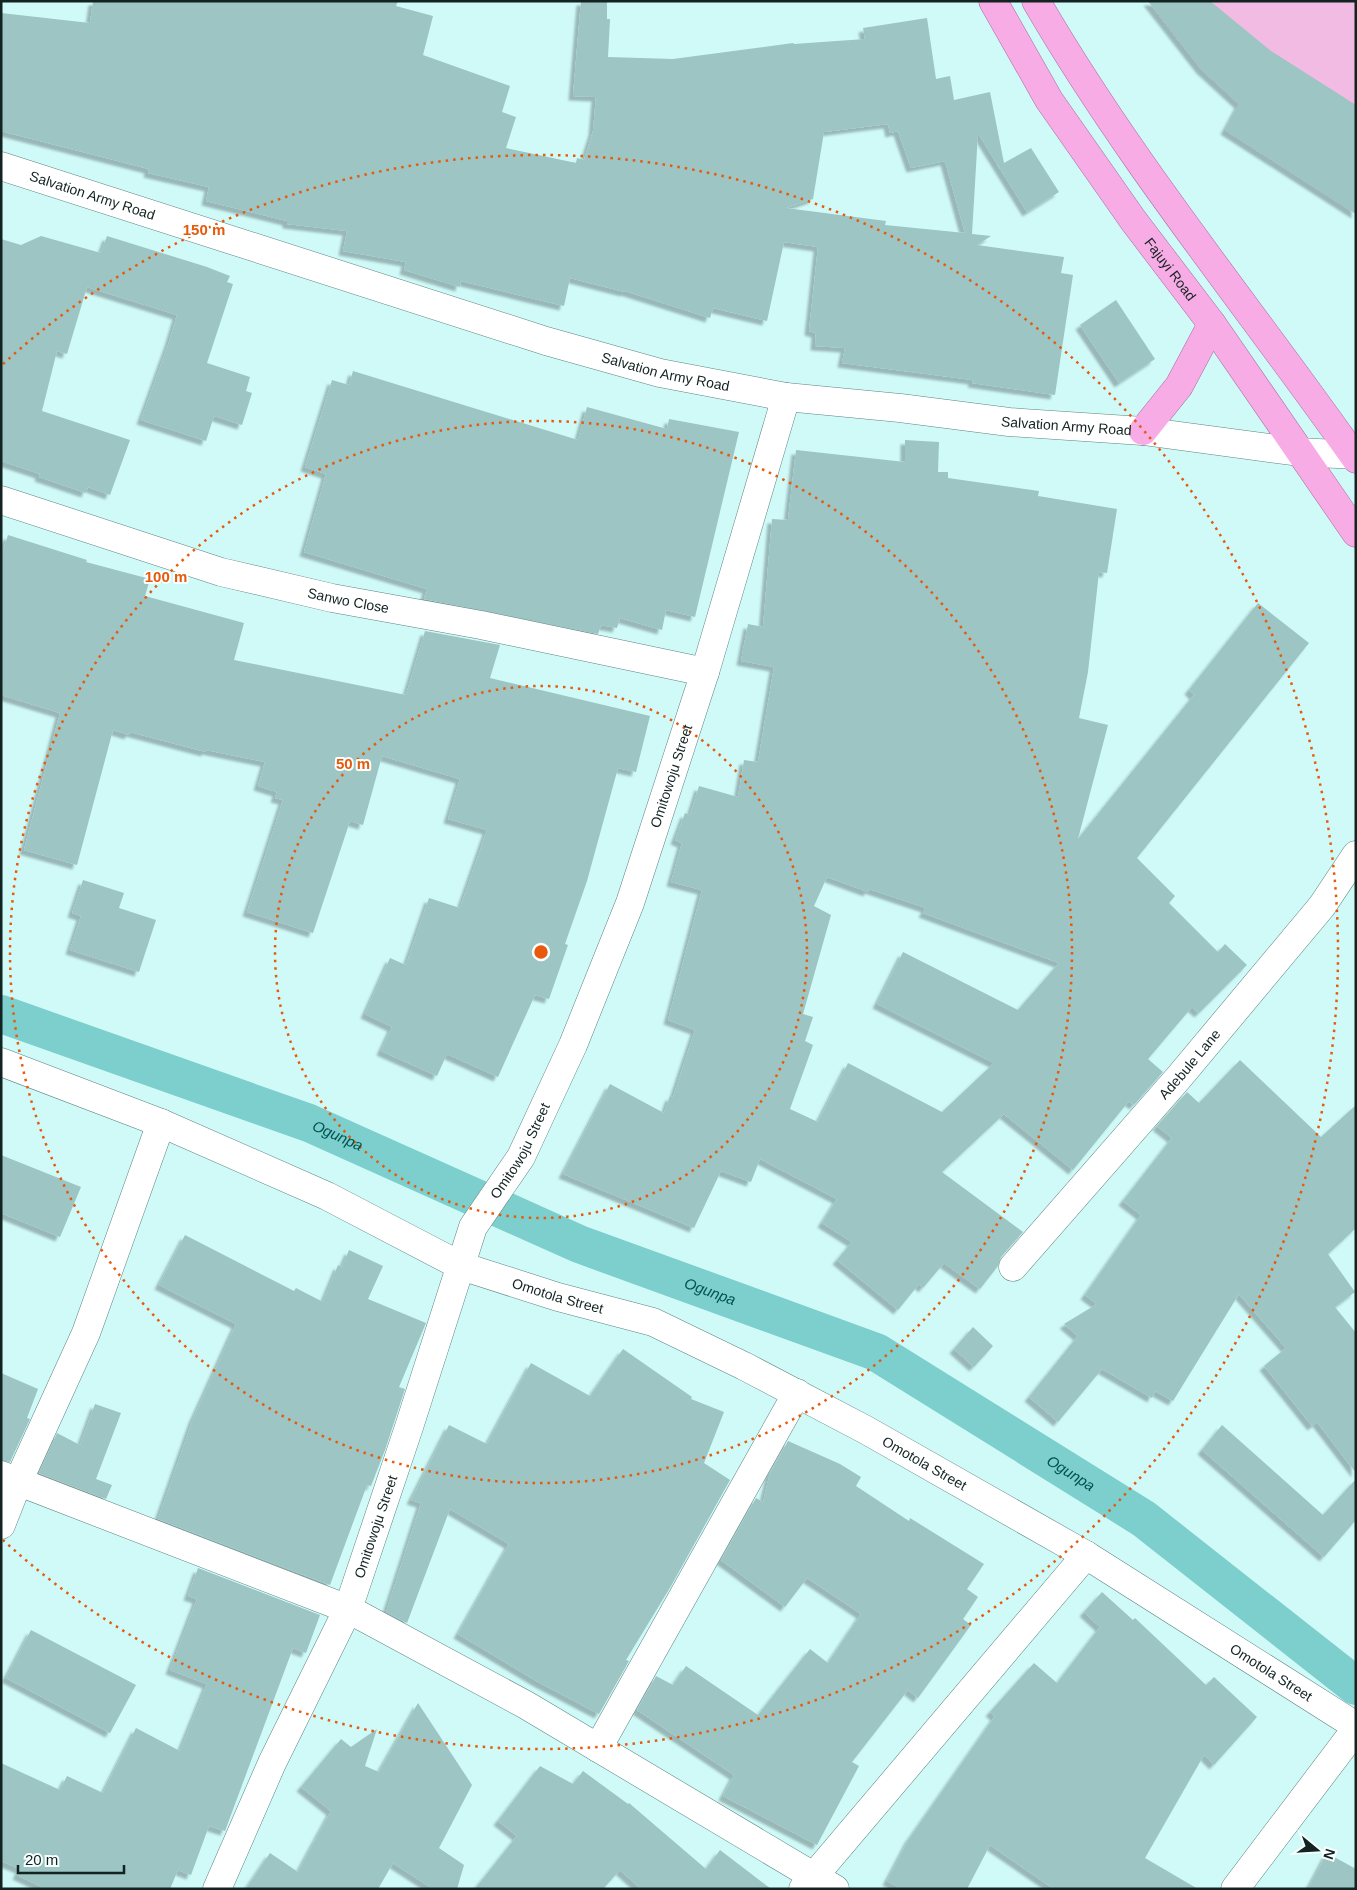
<svg xmlns="http://www.w3.org/2000/svg" width="1357" height="1890" font-family="Helvetica,sans-serif">
<style>
.green{fill:#f1bbe3}
.lines{fill:none;stroke-linecap:round;stroke-linejoin:round}
.canal{stroke:#7ccfcc;stroke-width:38}
.building{fill:#9cc5c3;fill-rule:evenodd;filter:url(#shadow)}
.minor-casing{stroke:#5d8482;stroke-width:29}
.secondary-casing{stroke:#5d8482;stroke-width:29}
.trunk-casing{stroke:#a76e9d;stroke-width:29}
.minor{stroke:#fff;stroke-width:28}
.secondary{stroke:#fff;stroke-width:28}
.trunk{stroke:#f8ace6;stroke-width:28}
.ring{fill:none;stroke:#e8590c;stroke-width:2.5;stroke-dasharray:2.5 5}
.labels{text-anchor:middle;stroke-width:4;stroke-linejoin:round;paint-order:stroke}
.street-label{font-size:14px;fill:#132322;stroke:#f7ffff}
.water-label{font-size:15px;font-style:italic;fill:#015150;stroke:#f7ffff}
.centre{fill:#e8590c;stroke:#f7ffff;stroke-width:2.5}
.ring-label{font-size:15px;text-anchor:middle;font-weight:bold;fill:#e8590c;stroke:#f7ffff;stroke-width:4;stroke-linejoin:round;paint-order:stroke}
</style>
<defs>
<filter id="shadow"><feDropShadow dx="-4.5" dy="4.5" stdDeviation="1" flood-color="#0004"/></filter>
</defs>
<rect width="100%" height="100%" fill="#cffaf8"/>
<polygon class="green" points="1148,1 1356,1 1356,214 1225,130 1239,104 1201,69"/>
<g class="lines">
<path class="canal" id="s1" d="M1,1014L309,1123L579,1244L876,1352L1144,1519L1356,1686"/>
</g>
<g class="building">
<path d="M93,1H398L396,6L433,16L423,55L510,86L502,112L516,117L506,148L576,163L577,158L584,160L593,131L596,97L573,96L581,1H607V19H610L608,57L673,59L793,43L794,44L865,39L863,28L927,18L936,79L950,76L954,100L990,92L1004,163L1031,148L1059,192L1027,212L978,133L972,234L991,236L977,245L1064,257L1061,273L1073,275L1055,395L972,383L973,380L842,363L845,348L815,346L816,333L809,331L818,247L784,242L767,321L713,308L710,318L625,291V292L570,278L564,306L461,281L460,287L404,270L406,262L343,251L347,231L287,224V221L206,201L209,187L148,173L149,169L1,131V13L90,23ZM888,124L890,133L898,131L911,168L945,161L965,233L885,225L886,221L786,208L813,199L824,132Z"/>
<polygon points="1148,1 1210,1 1271,51 1356,105 1356,214 1225,130 1239,104 1201,69"/>
<polygon points="41,236 101,253 107,236 207,267 230,276 227,282 233,284 207,363 250,377 246,391 252,393 242,425 214,416 206,441 141,420 169,342 177,315 87,287 67,354 57,351 42,411 130,440 110,495 88,487 86,493 39,477 40,474 1,461 1,239 21,245"/>
<polygon points="1116,300 1155,359 1119,383 1080,325"/>
<polygon points="353,371 578,440 587,407 667,429 669,419 739,432 695,617 666,610 662,630 620,618 617,628 601,625 598,634 424,599 427,589 304,552 326,474 305,467 332,380 349,385"/>
<path d="M905,440L939,442L938,472H948V478L1039,491L1038,496L1117,509L1107,573L1099,572L1088,672L1079,718L1108,725L1078,839L1194,695L1189,690L1258,603L1309,643L1137,858L1175,896L1169,903L1218,952L1225,944L1247,965L1199,1013L1192,1007L1148,1059L1163,1072L1134,1105L1129,1101L1073,1170L1004,1114L942,1172L1023,1232L1001,1257L998,1266L980,1289L944,1263L923,1288L919,1284L898,1310L837,1260L852,1242L822,1223L837,1199L760,1159L751,1182L721,1171L694,1228L563,1174L610,1084L664,1113L670,1096L673,1097L695,1030L668,1020L702,890L671,882L682,843L675,840L685,813L690,815L699,786L738,797L744,760L758,762L774,667L741,661L748,624L763,627L772,519L788,520L796,450L905,462ZM827,877L868,892L869,889L926,908L923,913L1059,963L1018,1010L903,952L877,1004L994,1063L942,1112L848,1063L818,1122L790,1109L813,1045L805,1041L813,1017L803,1014L831,915L814,906Z"/>
<polygon points="8,535 87,560 86,562 150,579 145,596 244,623 234,660 406,695 425,631 500,645 490,678 650,716 636,772 618,768 587,881 565,944 568,945 549,999 535,995 498,1077 447,1054 437,1076 381,1051 392,1027 365,1014 390,958 406,965 429,898 460,908 487,830 448,819 460,779 382,756 363,825 350,821 313,933 247,912 283,800 275,798 277,792 258,786 265,762 206,750 206,752 130,732 129,735 113,730 77,865 24,850 60,713 1,695 1,557"/>
<polygon points="83,880 124,893 119,908 156,920 139,972 70,950 81,916 72,913"/>
<polygon points="1240,1060 1321,1137 1356,1105 1356,1228 1328,1254 1355,1292 1335,1307 1356,1333 1356,1473 1317,1422 1312,1426 1264,1366 1286,1348 1239,1294 1173,1401 1155,1391 1152,1398 1102,1369 1058,1422 1029,1397 1078,1336 1064,1324 1097,1304 1085,1295 1141,1215 1123,1201 1172,1138 1157,1126 1187,1092 1199,1103"/>
<polygon points="1,1155 81,1187 60,1237 1,1213"/>
<polygon points="185,1235 294,1291 296,1288 323,1302 338,1265 342,1267 349,1250 383,1266 368,1299 426,1323 399,1387 405,1389 385,1450 371,1486 367,1485 330,1585 158,1519 193,1419 236,1324 159,1285"/>
<polygon points="973,1327 993,1346 974,1367 954,1349"/>
<polygon points="623,1349 692,1397 691,1399 724,1412 704,1463 730,1480 671,1586 626,1660 629,1661 599,1714 538,1682 458,1634 509,1544 450,1509 407,1623 386,1612 421,1503 411,1500 449,1425 487,1444 531,1363 590,1396"/>
<polygon points="1,1373 38,1389 27,1418 30,1419 10,1462 1,1460"/>
<polygon points="95,1404 121,1413 96,1479 112,1485 106,1499 39,1473 57,1433 80,1445"/>
<polygon points="1222,1425 1323,1515 1356,1479 1356,1520 1324,1557 1202,1450"/>
<polygon points="788,1441 840,1464 861,1477 856,1486 909,1521 910,1518 984,1564 967,1589 978,1597 963,1619 971,1625 918,1698 908,1690 852,1762 859,1766 817,1845 723,1796 734,1775 637,1710 656,1676 673,1685 686,1666 758,1715 810,1649 828,1663 861,1614 807,1578 785,1607 721,1560 756,1498 763,1502 770,1473"/>
<polygon points="198,1568 320,1615 306,1653 293,1648 225,1831 209,1826 191,1875 178,1870 170,1889 46,1889 17,1875 20,1869 1,1861 1,1763 60,1790 67,1776 103,1793 136,1728 180,1751 207,1684 170,1670 197,1599 188,1596"/>
<polygon points="1102,1592 1133,1620 1135,1618 1206,1685 1214,1677 1257,1717 1214,1765 1204,1755 1145,1858 1198,1889 1054,1889 990,1845 967,1889 902,1889 887,1881 909,1839 995,1716 990,1712 1034,1663 1057,1683 1100,1627 1084,1612"/>
<polygon points="31,1630 136,1685 110,1733 6,1678"/>
<polygon points="418,1703 472,1785 439,1848 464,1865 457,1889 433,1889 393,1863 378,1889 246,1889 270,1853 298,1872 331,1811 301,1787 341,1739 351,1747 377,1729 365,1766 379,1772"/>
<polygon points="540,1766 573,1784 583,1771 628,1804 629,1803 706,1869 720,1850 771,1889 641,1889 620,1870 603,1889 475,1889 517,1836 498,1821"/>
<polygon points="1327,1853 1356,1869 1356,1889 1308,1889"/>
</g>
<g class="lines">
<defs>
<g id="minor">
<path id="s2" d="M1,500L221,572L332,598L481,625L705,672"/>
<path id="s3" d="M1,1062L161,1123L327,1196L461,1266L558,1297L653,1322L744,1366L866,1430L1086,1555L1356,1726"/>
<path id="s4" d="M1013,1267L1180,1076L1322,906L1356,855"/>
<polyline points="1,1475 348,1609 526,1705 835,1889"/>
<polyline points="1,1525 18,1482 86,1333 161,1123"/>
<polyline points="598,1748 797,1393"/>
<path id="s5" d="M217,1889L272,1763L348,1609L409,1427L473,1227L521,1157L573,1045L630,903L705,672L786,397"/>
<polyline points="803,1889 1086,1555"/>
<polyline points="1235,1889 1356,1729"/>
</g>
<g id="secondary">
<path id="s6" d="M1,166L546,341L660,373L786,397L900,408L1009,422L1143,431L1299,452L1356,455"/>
</g>
<g id="trunk">
<path id="s7" d="M993,1L1049,100L1133,220L1212,324L1356,533"/>
<path d="M1036,1C1130,163 1249,307 1356,459"/>
<polyline points="1143,431 1179,386 1212,324"/>
</g>
</defs>
<use href="#minor" class="minor-casing"/>
<use href="#secondary" class="secondary-casing"/>
<use href="#trunk" class="trunk-casing"/>
<use href="#minor" class="minor"/>
<use href="#secondary" class="secondary"/>
<use href="#trunk" class="trunk"/>
</g>
<g class="ring">
<circle cx="541" cy="952" r="266"/>
<circle cx="541" cy="952" r="531"/>
<path d="M3 364A797 797 0 1 1 3 1540"/>
</g>
<g class="labels">
<g class="street-label">
<text dy="5" stroke="none"><textPath href="#s6" startOffset="96">Salvation Army Road</textPath></text>
<text dy="5" stroke="none"><textPath href="#s7" startOffset="322">Fajuyi Road</textPath></text>
<text dy="5" stroke="none"><textPath href="#s6" startOffset="696">Salvation Army Road</textPath></text>
<text dy="5" stroke="none"><textPath href="#s6" startOffset="1101">Salvation Army Road</textPath></text>
<text dy="5" stroke="none"><textPath href="#s2" startOffset="362">Sanwo Close</textPath></text>
<text dy="5" stroke="none"><textPath href="#s5" startOffset="1206">Omitowoju Street</textPath></text>
<text dy="5" stroke="none"><textPath href="#s4" startOffset="269">Adebule Lane</textPath></text>
<text dy="5" stroke="none"><textPath href="#s5" startOffset="801">Omitowoju Street</textPath></text>
<text dy="5" stroke="none"><textPath href="#s3" startOffset="605">Omotola Street</textPath></text>
<text dy="5" stroke="none"><textPath href="#s3" startOffset="1010">Omotola Street</textPath></text>
<text dy="5" stroke="none"><textPath href="#s5" startOffset="396">Omitowoju Street</textPath></text>
<text dy="5" stroke="none"><textPath href="#s3" startOffset="1415">Omotola Street</textPath></text>
</g>
<g class="water-label">
<text dy="5" stroke="none"><textPath href="#s1" startOffset="358">Ogunpa</textPath></text>
<text dy="5" stroke="none"><textPath href="#s1" startOffset="762">Ogunpa</textPath></text>
<text dy="5" stroke="none"><textPath href="#s1" startOffset="1168">Ogunpa</textPath></text>
</g>
</g>
<circle cx="541" cy="952" r="8" class="centre"/>
<g class="ring-label">
<text x="204" y="235">150 m</text>
<text x="166" y="582">100 m</text>
<text x="353" y="769">50 m</text>
</g>
<rect width="1357" height="1890" fill="none" stroke="#132322" stroke-width="5"/>
<g transform="translate(1317 1850) rotate(108)" stroke="#f7ffff" stroke-width="4" paint-order="stroke">
<path d="M0-4L9 19L0 12L-9 19Z" fill="#132322"/>
<text y="-8" font-size="14" font-weight="bold" text-anchor="middle" fill="#132322">N</text>
</g>
<path d="M18 1865v8h106v-8" fill="none" stroke="#132322" stroke-width="2.5"/>
<text x="25" y="1865" font-size="15" fill="#132322" stroke="#f7ffff" stroke-width="4" paint-order="stroke">20 m</text>
</svg>
